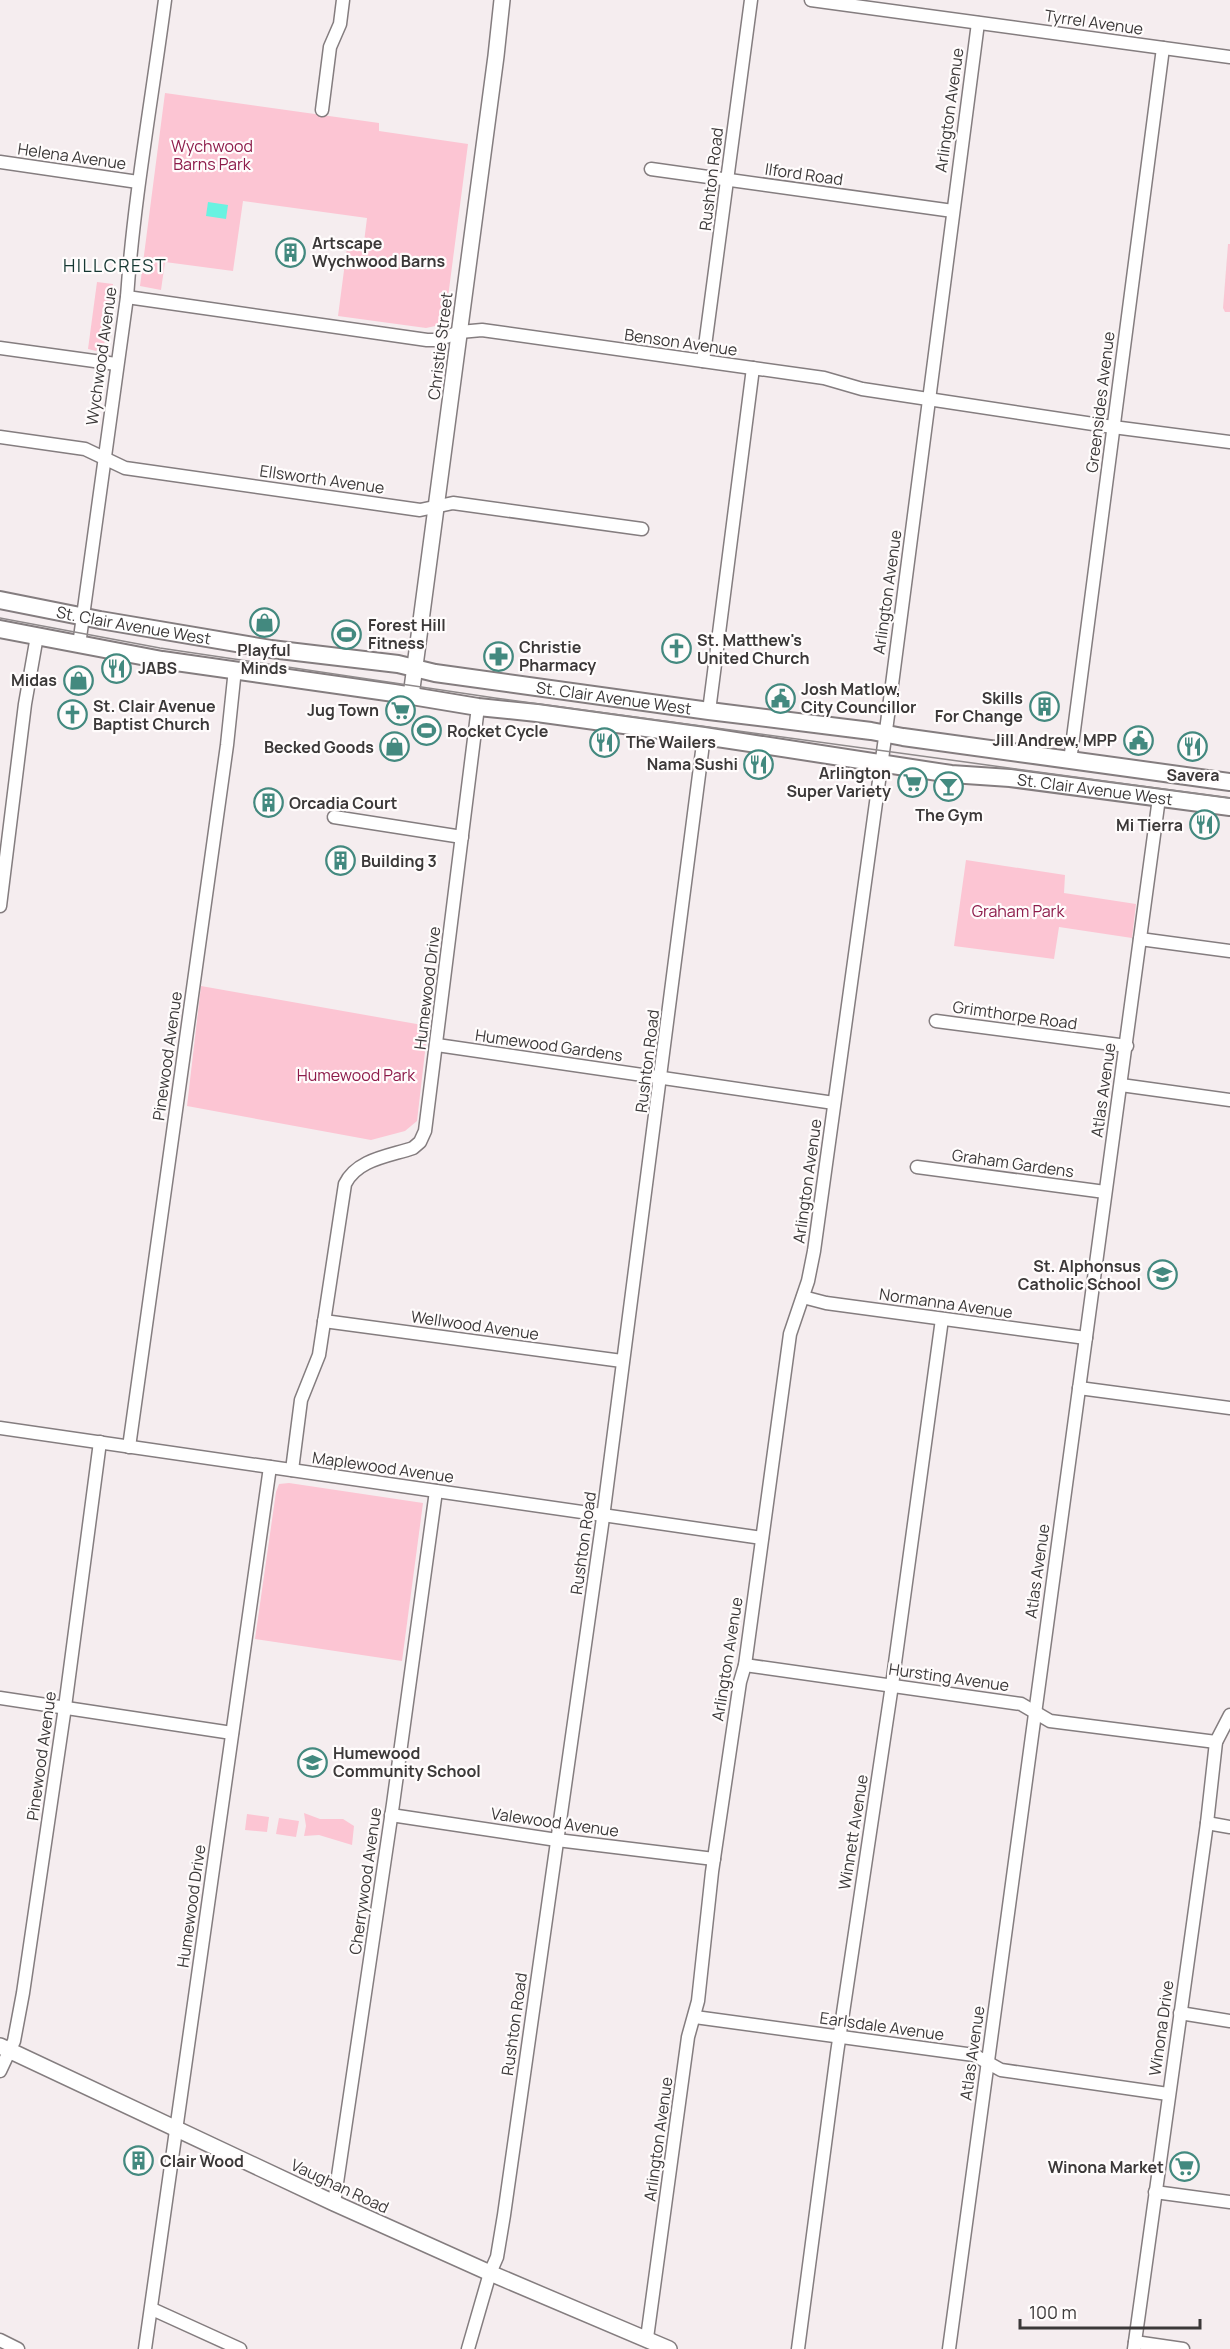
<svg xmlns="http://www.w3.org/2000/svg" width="1230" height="2349" font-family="Manrope,sans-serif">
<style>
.green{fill:#fcc5d3}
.water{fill:#69f2e1}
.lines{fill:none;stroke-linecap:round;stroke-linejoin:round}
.minor-casing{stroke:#847d7f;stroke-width:15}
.tertiary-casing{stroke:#847d7f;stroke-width:18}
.secondary-casing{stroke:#847d7f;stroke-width:20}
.minor{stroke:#fff;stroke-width:12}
.tertiary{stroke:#fff;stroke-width:15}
.secondary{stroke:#fff;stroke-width:16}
.tram{stroke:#8f8a8b;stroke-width:1.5}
.labels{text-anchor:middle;stroke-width:4.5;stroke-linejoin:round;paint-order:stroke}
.street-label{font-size:16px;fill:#3b3838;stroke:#fffcfc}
.park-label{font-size:16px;fill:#8d1b4a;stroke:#fffcfc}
.poi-label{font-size:16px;font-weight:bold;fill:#3b3838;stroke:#fffcfc;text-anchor:start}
.neighbourhood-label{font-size:18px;letter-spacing:1.5px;fill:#163833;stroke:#fffcfc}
</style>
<rect width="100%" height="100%" fill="#f5edef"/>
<g class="green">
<polygon points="165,93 379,123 379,131 468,144 445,320 440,325 426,328 338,316 348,240 364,242 367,218 243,201 233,271 165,262 161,290 140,286"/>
<polygon points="1228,244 1230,244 1230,312 1225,312 1223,308"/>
<polygon points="97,282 113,284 104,346 96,351 88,349"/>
<polygon points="966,860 1065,875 1064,893 1136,904 1132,938 1059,927 1054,959 954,946"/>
<polygon points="201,986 428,1026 417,1121 405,1131 371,1140 187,1106"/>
<polygon points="289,1483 423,1503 402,1661 255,1639 276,1492 279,1484"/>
<polygon points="304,1813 320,1819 343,1819 354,1826 352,1845 319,1835 304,1836 306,1826"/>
<polygon points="247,1814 269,1817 267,1832 245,1830"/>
<polygon points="279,1818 299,1821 296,1837 276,1834"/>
</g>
<polygon class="water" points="208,202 228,205 226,219 206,216"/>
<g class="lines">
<defs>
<g id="minor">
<polyline points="811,0 1230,57"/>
<polyline points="322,110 330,47 340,24 343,0"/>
<polyline points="0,162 138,182"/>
<polyline points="651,169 953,211"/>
<polyline points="127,297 427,340 437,340 460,332 482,330 824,378 862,389 1113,427 1230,442"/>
<polyline points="0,348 116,364"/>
<polyline points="703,361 751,0"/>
<polyline points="0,437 85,449 125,468 420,510 453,503 642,529"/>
<path d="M79,645L127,297C134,197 152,99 165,0"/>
<polyline points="709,711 753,368"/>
<polyline points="1070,761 1163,48"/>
<polyline points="334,817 462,837"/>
<polyline points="0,906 25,704 37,636"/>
<polyline points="1140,939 1230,951"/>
<polyline points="936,1021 1127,1046"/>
<polyline points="437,1045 834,1103"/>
<polyline points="1121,1085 1230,1100"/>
<polyline points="917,1167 1105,1192"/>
<polyline points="803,1297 826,1303 1086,1338"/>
<polyline points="324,1321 622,1361"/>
<polyline points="1079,1388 1230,1408"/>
<polyline points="0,1428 762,1538"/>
<polyline points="129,1447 227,745 235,669"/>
<path d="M292,1470L301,1400L319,1355L345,1184C357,1159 390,1156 413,1148L420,1142L425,1131L478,707"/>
<polyline points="745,1665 1021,1704 1050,1721 1216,1742"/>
<polyline points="0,1698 232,1733"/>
<polyline points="391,1815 557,1840 714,1859"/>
<polyline points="1207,1823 1230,1827"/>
<polyline points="1180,2013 1230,2021"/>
<polyline points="695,2017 974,2055 1001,2070 1168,2094"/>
<polyline points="0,2071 14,2041 23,1993 65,1707 100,1442"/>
<polyline points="1155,2192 1230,2202"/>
<polyline points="334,2203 393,1804 436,1491"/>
<polyline points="152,2309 240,2349"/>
<polyline points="647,2338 688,2037 698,2001 712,1872 740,1682 745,1665 790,1334 808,1281 814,1251 887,723 978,23"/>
<polyline points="0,2340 18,2349"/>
<polyline points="1135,2342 1183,2349"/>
<polyline points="145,2349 270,1467"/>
<polyline points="468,2349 490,2273 497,2257 504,2215 602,1525 704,736"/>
<polyline points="798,2349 837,2053 892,1685 942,1319"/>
<polyline points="949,2349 1159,798"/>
<polyline points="1134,2349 1207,1823 1216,1742 1230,1715"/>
</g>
<g id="tertiary">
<polyline points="411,696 496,56 502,0"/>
<polyline points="0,2046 334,2203 490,2273 669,2349"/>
</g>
<g id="secondary">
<path id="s1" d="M0,600L100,620L271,649L398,664L435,673L709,711L871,731L903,737L1230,782"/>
<path id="s2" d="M0,629L162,660L394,693L478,707L537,713L704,736L951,774L1010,778L1230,807"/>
</g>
</defs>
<use href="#minor" class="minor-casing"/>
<use href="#tertiary" class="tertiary-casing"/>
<use href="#secondary" class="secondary-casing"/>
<use href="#minor" class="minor"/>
<use href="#tertiary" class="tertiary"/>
<use href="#secondary" class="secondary"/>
<polyline class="tram" points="0,618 160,648 495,698 1230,798"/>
</g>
<defs>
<symbol id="building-ring" viewBox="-11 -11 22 22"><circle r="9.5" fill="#fffcfc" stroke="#43897f" stroke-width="1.5"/><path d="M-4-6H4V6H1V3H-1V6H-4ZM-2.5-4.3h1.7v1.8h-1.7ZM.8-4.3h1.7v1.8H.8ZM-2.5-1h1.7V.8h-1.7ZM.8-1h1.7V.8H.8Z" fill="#43897f"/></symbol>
<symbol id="shop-ring" viewBox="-11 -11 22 22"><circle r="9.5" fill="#fffcfc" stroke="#43897f" stroke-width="1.5"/><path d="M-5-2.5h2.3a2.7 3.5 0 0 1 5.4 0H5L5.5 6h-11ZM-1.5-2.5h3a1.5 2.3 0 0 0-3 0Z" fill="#43897f"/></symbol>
<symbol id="stadium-ring" viewBox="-11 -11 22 22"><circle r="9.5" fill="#fffcfc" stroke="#43897f" stroke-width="1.5"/><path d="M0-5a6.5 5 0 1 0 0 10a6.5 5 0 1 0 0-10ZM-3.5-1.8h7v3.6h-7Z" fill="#43897f"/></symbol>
<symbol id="church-ring" viewBox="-11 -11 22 22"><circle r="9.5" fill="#fffcfc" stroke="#43897f" stroke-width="1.5"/><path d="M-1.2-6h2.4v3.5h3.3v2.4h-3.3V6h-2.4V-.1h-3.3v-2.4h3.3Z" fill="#43897f"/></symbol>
<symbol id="pharmacy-ring" viewBox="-11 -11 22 22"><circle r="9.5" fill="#fffcfc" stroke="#43897f" stroke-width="1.5"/><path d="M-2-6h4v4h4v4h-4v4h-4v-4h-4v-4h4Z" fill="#43897f"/></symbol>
<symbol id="restaurant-ring" viewBox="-11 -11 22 22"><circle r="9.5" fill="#fffcfc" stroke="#43897f" stroke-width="1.5"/><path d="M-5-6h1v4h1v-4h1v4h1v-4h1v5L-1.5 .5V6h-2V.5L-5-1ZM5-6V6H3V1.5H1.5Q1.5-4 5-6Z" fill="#43897f"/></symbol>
<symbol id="civic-ring" viewBox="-11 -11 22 22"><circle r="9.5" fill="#fffcfc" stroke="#43897f" stroke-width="1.5"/><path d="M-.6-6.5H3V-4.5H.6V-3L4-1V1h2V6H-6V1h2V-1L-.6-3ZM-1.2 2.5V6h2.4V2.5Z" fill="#43897f"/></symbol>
<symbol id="supermarket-ring" viewBox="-11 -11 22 22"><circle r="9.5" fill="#fffcfc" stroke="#43897f" stroke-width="1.5"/><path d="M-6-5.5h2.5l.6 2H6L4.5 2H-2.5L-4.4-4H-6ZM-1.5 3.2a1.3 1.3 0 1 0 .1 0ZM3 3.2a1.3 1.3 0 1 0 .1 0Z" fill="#43897f"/></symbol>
<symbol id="bar-ring" viewBox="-11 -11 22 22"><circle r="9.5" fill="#fffcfc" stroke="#43897f" stroke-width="1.5"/><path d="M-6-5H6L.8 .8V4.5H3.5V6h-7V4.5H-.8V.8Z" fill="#43897f"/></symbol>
<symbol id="school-ring" viewBox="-11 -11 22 22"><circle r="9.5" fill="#fffcfc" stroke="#43897f" stroke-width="1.5"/><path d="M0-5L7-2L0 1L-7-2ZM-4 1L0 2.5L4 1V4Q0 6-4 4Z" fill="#43897f"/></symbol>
</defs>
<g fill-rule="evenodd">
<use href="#building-ring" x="274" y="236" width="33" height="33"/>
<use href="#shop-ring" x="248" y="606" width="33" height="33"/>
<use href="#stadium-ring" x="330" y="618" width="33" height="33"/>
<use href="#church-ring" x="660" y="632" width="33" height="33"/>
<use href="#pharmacy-ring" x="482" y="640" width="33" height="33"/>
<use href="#restaurant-ring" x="100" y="652" width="33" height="33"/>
<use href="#shop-ring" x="62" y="664" width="33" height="33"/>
<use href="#civic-ring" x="764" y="682" width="33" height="33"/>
<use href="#building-ring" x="1028" y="690" width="33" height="33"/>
<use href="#supermarket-ring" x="384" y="694" width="33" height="33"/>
<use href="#church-ring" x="56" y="698" width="33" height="33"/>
<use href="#stadium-ring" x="410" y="714" width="33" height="33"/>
<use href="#civic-ring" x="1122" y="724" width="33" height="33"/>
<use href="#restaurant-ring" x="588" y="726" width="33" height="33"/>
<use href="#shop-ring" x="378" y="730" width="33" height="33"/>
<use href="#restaurant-ring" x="1176" y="730" width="33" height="33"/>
<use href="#restaurant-ring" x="742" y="748" width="33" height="33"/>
<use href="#supermarket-ring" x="896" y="766" width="33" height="33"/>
<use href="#bar-ring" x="932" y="770" width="33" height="33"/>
<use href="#building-ring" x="252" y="786" width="33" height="33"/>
<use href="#restaurant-ring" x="1188" y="808" width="33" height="33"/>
<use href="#building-ring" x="324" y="844" width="33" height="33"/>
<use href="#school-ring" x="1146" y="1258" width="33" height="33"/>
<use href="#school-ring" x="296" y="1746" width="33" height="33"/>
<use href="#building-ring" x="122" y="2144" width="33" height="33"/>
<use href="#supermarket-ring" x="1168" y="2150" width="33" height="33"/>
</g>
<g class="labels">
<g class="street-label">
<text transform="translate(1094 22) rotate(8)" y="6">Tyrrel Avenue</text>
<text transform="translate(949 110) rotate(-82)" y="6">Arlington Avenue</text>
<text transform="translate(72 156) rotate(8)" y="6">Helena Avenue</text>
<text transform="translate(804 174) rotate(8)" y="6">Ilford Road</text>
<text transform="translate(711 179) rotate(-83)" y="6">Rushton Road</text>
<text transform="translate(681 342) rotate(8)" y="6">Benson Avenue</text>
<text transform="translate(440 346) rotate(-83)" y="6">Christie Street</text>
<text transform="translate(101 356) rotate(-82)" y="6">Wychwood Avenue</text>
<text transform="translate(1100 402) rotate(-83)" y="6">Greensides Avenue</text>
<text transform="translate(322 479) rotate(8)" y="6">Ellsworth Avenue</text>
<text transform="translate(887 592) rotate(-82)" y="6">Arlington Avenue</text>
<text dy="6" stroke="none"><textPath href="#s1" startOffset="136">St. Clair Avenue West</textPath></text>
<text dy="6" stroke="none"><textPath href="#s1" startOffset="622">St. Clair Avenue West</textPath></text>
<text dy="6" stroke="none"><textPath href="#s2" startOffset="1107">St. Clair Avenue West</textPath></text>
<text transform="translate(427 988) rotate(-83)" y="6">Humewood Drive</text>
<text transform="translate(1015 1015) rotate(8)" y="6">Grimthorpe Road</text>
<text transform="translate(549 1045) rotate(8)" y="6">Humewood Gardens</text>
<text transform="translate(167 1056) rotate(-82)" y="6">Pinewood Avenue</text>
<text transform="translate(647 1061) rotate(-83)" y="6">Rushton Road</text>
<text transform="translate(1103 1090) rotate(-82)" y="6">Atlas Avenue</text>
<text transform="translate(1013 1163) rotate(8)" y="6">Graham Gardens</text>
<text transform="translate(807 1181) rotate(-82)" y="6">Arlington Avenue</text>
<text transform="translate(946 1303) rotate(8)" y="6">Normanna Avenue</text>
<text transform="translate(475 1325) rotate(8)" y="6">Wellwood Avenue</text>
<text transform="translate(383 1467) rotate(8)" y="6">Maplewood Avenue</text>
<text transform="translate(583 1543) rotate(-82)" y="6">Rushton Road</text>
<text transform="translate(1037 1571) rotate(-82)" y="6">Atlas Avenue</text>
<text transform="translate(727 1659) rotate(-81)" y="6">Arlington Avenue</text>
<text transform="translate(949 1677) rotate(8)" y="6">Hursting Avenue</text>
<text transform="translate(41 1756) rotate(-82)" y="6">Pinewood Avenue</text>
<text transform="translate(555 1822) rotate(8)" y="6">Valewood Avenue</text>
<text transform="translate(853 1832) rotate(-81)" y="6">Winnett Avenue</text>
<text transform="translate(365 1881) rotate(-82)" y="6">Cherrywood Avenue</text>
<text transform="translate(191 1906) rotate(-82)" y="6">Humewood Drive</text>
<text transform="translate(514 2024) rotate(-82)" y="6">Rushton Road</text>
<text transform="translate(882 2026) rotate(8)" y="6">Earlsdale Avenue</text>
<text transform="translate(1161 2028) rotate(-82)" y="6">Winona Drive</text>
<text transform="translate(972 2053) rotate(-82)" y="6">Atlas Avenue</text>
<text transform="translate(658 2139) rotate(-82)" y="6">Arlington Avenue</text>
<text transform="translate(340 2186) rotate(25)" y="6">Vaughan Road</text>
</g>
<g class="park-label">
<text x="212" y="152">Wychwood<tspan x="212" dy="18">Barns Park</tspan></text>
<text x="1018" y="917">Graham Park</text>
<text x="356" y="1081">Humewood Park</text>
</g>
<g class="poi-label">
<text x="312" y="249">Artscape<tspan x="312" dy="18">Wychwood Barns</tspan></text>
<text x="368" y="631">Forest Hill<tspan x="368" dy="18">Fitness</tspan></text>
<text x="697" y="646">St. Matthew's<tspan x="697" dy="18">United Church</tspan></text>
<text x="519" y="653">Christie<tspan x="519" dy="18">Pharmacy</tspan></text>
<text x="264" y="656" text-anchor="middle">Playful<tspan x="264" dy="18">Minds</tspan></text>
<text x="138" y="674">JABS</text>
<text x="57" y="686" text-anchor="end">Midas</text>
<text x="801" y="695">Josh Matlow,<tspan x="801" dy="18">City Councillor</tspan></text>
<text x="1023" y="704" text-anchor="end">Skills<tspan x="1023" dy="18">For Change</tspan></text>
<text x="93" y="712">St. Clair Avenue<tspan x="93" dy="18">Baptist Church</tspan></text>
<text x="379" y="716" text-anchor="end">Jug Town</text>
<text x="447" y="737">Rocket Cycle</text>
<text x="1117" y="746" text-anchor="end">Jill Andrew, MPP</text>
<text x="626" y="748">The Wailers</text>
<text x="374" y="753" text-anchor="end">Becked Goods</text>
<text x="738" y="770" text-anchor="end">Nama Sushi</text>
<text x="891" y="779" text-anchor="end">Arlington<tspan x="891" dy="18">Super Variety</tspan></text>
<text x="1193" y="781" text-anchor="middle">Savera</text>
<text x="289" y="809">Orcadia Court</text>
<text x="949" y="821" text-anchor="middle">The Gym</text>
<text x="1183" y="831" text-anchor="end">Mi Tierra</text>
<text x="361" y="867">Building 3</text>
<text x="1141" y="1272" text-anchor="end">St. Alphonsus<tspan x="1141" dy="18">Catholic School</tspan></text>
<text x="333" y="1759">Humewood<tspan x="333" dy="18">Community School</tspan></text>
<text x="160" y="2167">Clair Wood</text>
<text x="1164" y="2173" text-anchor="end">Winona Market</text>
</g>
<g class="neighbourhood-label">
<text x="115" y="272">HILLCREST</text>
</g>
</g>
<path d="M1020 2319v9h180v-9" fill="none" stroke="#3b3838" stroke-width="3"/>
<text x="1029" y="2319" font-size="18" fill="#3b3838" stroke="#fffcfc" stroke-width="4.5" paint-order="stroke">100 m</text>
</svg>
